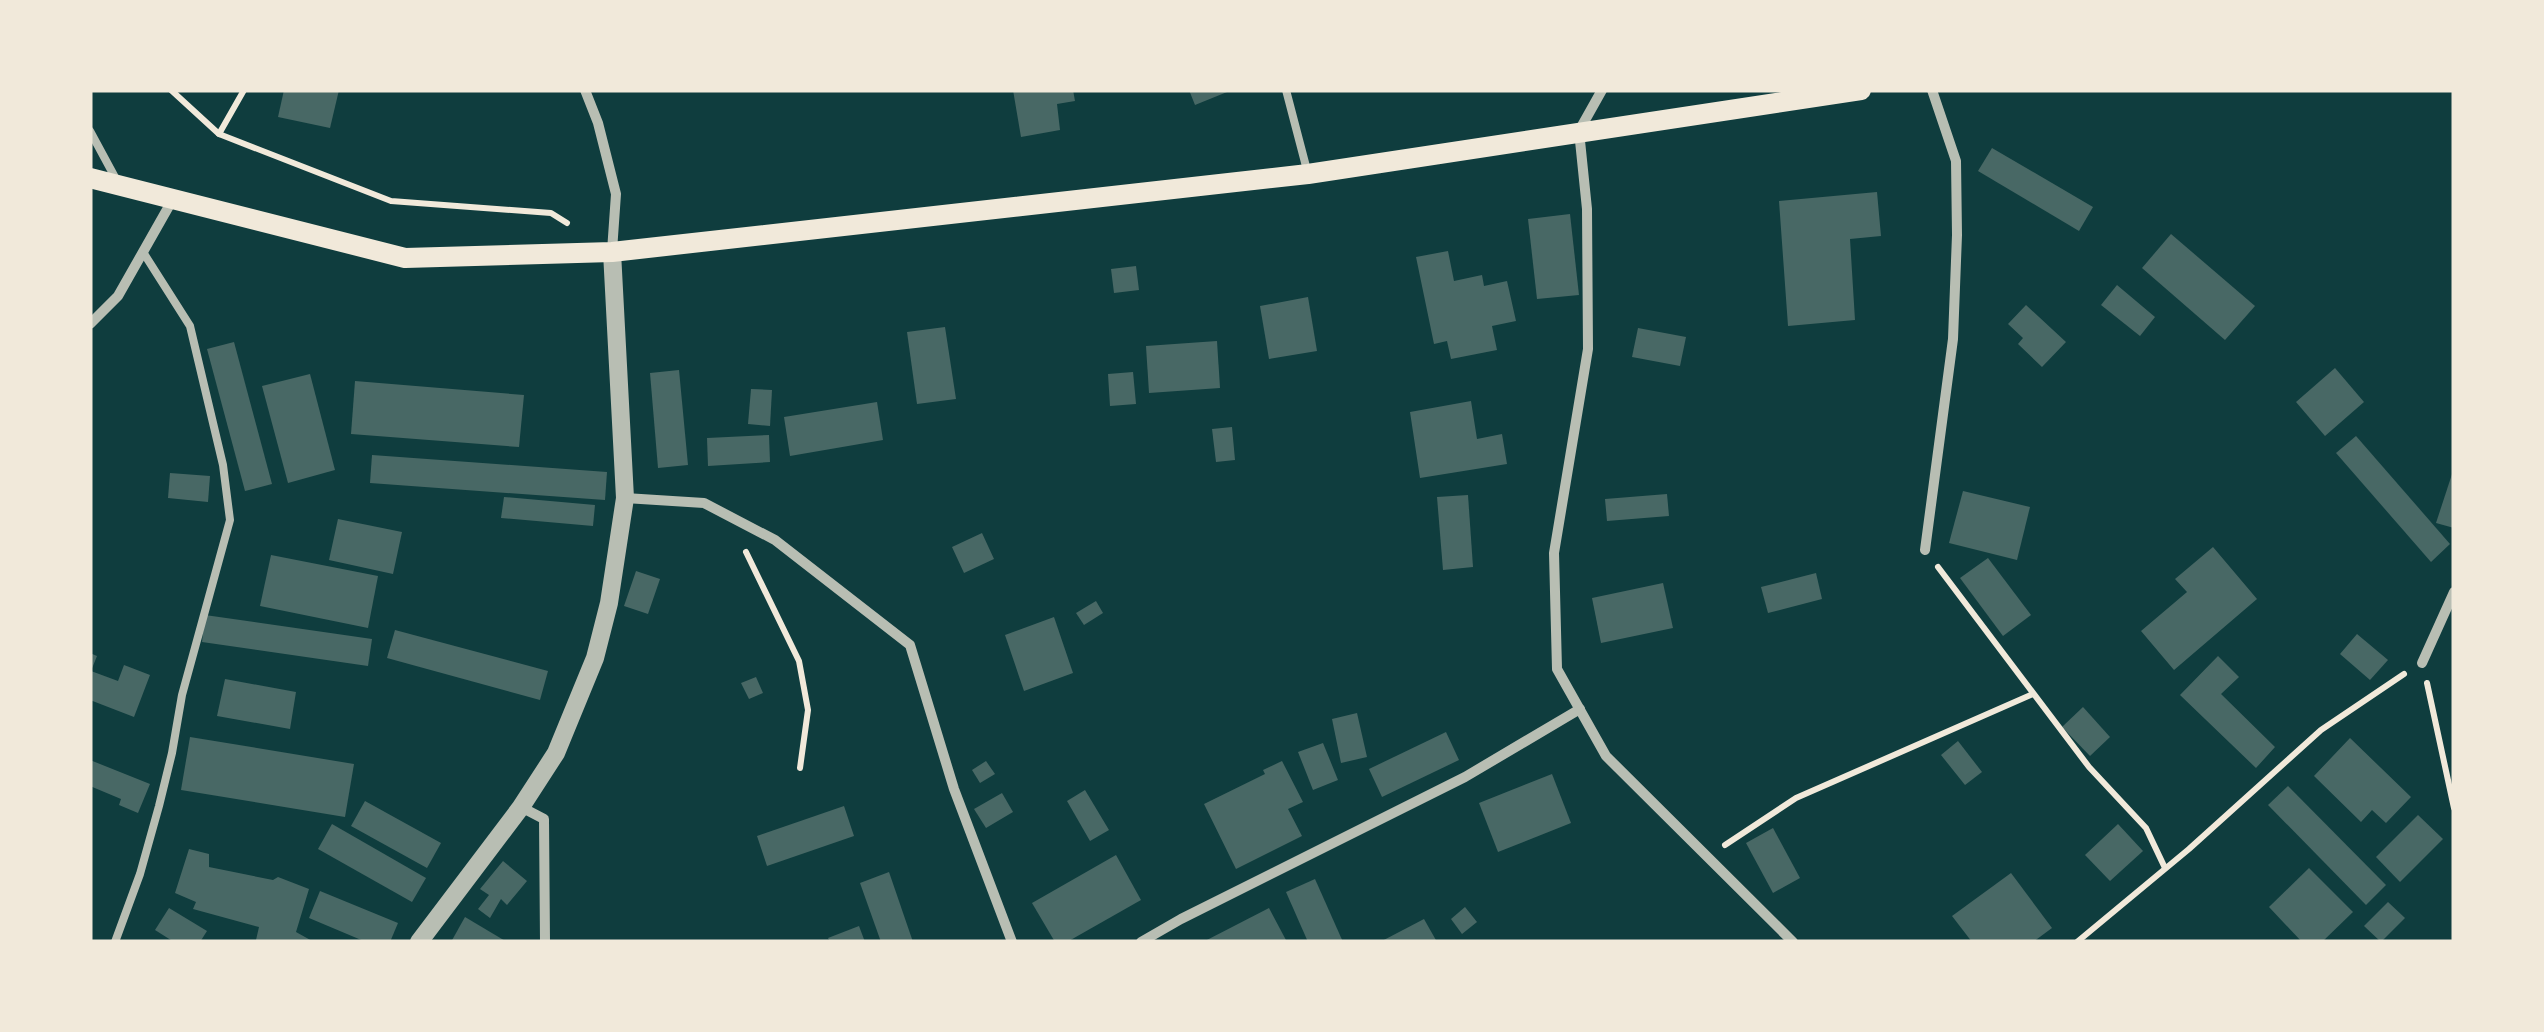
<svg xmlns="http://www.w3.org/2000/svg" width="2544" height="1032" font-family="'Varela Round',sans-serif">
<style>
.building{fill:#486865}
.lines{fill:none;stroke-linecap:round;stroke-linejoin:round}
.path{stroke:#f1e9da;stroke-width:6}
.service{stroke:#b8beb3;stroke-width:8}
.minor{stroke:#b8beb3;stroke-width:10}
.tertiary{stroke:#b8beb3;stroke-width:18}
.secondary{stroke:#f1e9da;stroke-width:20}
</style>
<rect width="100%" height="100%" fill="#0f3d3e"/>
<g class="building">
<polygon points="284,90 339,90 330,128 278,117"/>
<polygon points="1013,90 1073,90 1075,101 1057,104 1060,130 1021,137"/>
<polygon points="1189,90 1232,90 1195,105"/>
<polygon points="1992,148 2093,207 2079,231 1978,171"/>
<polygon points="1877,192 1881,236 1850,239 1855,320 1788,326 1779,201"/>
<polygon points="1570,214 1579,295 1537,299 1528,219"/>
<polygon points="2171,234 2255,306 2225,340 2142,268"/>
<polygon points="1448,251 1454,281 1482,275 1484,286 1507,281 1516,321 1492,326 1497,350 1451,359 1447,341 1434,344 1416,257"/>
<polygon points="1136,266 1139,290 1114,293 1111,269"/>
<polygon points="2117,285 2155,317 2140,336 2101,305"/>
<polygon points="1308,297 1317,351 1269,359 1260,306"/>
<polygon points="2026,305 2066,342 2042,367 2018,344 2023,338 2008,324"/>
<polygon points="945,327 956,399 917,404 907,332"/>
<polygon points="1638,328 1686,337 1680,366 1632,357"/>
<polygon points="1217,341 1220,388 1149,393 1146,346"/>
<polygon points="234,342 272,484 245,491 207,349"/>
<polygon points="2335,368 2364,402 2325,436 2296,402"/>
<polygon points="679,370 688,465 658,468 650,373"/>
<polygon points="1133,372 1136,404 1110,406 1108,374"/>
<polygon points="310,374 335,470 288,483 262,386"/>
<polygon points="355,381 524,395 519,447 351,434"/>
<polygon points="751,389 772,390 770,426 748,424"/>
<polygon points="1471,401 1477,439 1502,434 1507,464 1420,478 1410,412"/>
<polygon points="877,402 883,440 790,456 784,417"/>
<polygon points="1232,427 1235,460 1216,462 1212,429"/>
<polygon points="769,435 770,462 708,466 707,438"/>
<polygon points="2356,436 2450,544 2431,562 2336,453"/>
<polygon points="372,455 607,472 605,500 370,483"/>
<polygon points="2454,468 2454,528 2436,523"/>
<polygon points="170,473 210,476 208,502 168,498"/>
<polygon points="1963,491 2030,507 2017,560 1949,543"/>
<polygon points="1667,494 1669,516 1607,521 1605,499"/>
<polygon points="1468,495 1473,567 1443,570 1437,497"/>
<polygon points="504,497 595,505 593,526 501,518"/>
<polygon points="338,519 402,532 393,574 329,560"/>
<polygon points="982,533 994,559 964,573 952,547"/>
<polygon points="2213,547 2257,599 2174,670 2141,631 2187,592 2175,579"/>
<polygon points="271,555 378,576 368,628 260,606"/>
<polygon points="1988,558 2031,615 2003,636 1960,578"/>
<polygon points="636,571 660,579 648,614 624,606"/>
<polygon points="1816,573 1822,599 1768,613 1761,587"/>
<polygon points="1663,583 1673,628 1601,643 1592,598"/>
<polygon points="1096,601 1103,613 1084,625 1076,613"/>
<polygon points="205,615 372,639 368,666 202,642"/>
<polygon points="1054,617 1073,673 1024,691 1005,635"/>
<polygon points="395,630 548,671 540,700 387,658"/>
<polygon points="2357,634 2388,660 2370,680 2340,654"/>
<polygon points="90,653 97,656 91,671 118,681 124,665 150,675 134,717 90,700"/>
<polygon points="2218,656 2239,677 2221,694 2275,747 2256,768 2180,695"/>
<polygon points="756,677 763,693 749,699 741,683"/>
<polygon points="225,679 296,692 290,729 217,716"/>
<polygon points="2083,707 2110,737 2090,756 2062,727"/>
<polygon points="1357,713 1367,757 1341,763 1332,719"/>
<polygon points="1446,732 1459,760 1382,797 1369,769"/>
<polygon points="190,737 354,764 345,817 181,790"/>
<polygon points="2350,738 2411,797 2386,823 2372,810 2361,822 2314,776"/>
<polygon points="1958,741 1982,772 1965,785 1941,755"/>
<polygon points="1323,743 1338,780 1313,790 1298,752"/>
<polygon points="90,760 150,784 138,813 119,805 121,799 90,786"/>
<polygon points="986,761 995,774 980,783 972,770"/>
<polygon points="1282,761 1303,802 1288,809 1302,836 1236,869 1204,804 1265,774 1263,770"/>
<polygon points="1552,774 1571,823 1498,852 1479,803"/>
<polygon points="2288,786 2386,885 2366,905 2268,805"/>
<polygon points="1085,790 1109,830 1090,841 1067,801"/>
<polygon points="1002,793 1013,812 986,828 974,809"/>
<polygon points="365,801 441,843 427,868 351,826"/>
<polygon points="844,806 854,836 767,866 757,836"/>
<polygon points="2418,815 2443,839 2400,882 2376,857"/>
<polygon points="332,824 426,878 412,902 318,849"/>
<polygon points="2118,824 2143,851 2110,881 2085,855"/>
<polygon points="1773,828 1800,878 1773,893 1746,843"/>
<polygon points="189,849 209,854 209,867 273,880 278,877 309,889 296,932 314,942 259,942 256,940 259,927 193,909 196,902 175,893"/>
<polygon points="1116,855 1141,900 1067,942 1055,942 1032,903"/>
<polygon points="503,861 527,881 507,905 501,899 490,918 478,909 489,895 480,889"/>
<polygon points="2309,868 2353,912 2322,942 2302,942 2269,907"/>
<polygon points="889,872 913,942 881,942 860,883"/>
<polygon points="2011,873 2052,928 2033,942 1972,942 1952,916"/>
<polygon points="1315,879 1343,942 1308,942 1286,892"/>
<polygon points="320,891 398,923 390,942 366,942 309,918"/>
<polygon points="2388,902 2405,918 2381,942 2364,926"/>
<polygon points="1465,907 1477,922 1462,934 1451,919"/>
<polygon points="169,908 207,931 200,942 174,942 155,930"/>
<polygon points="1269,908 1287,942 1203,942"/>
<polygon points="465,917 507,942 451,942"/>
<polygon points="1424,919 1437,942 1380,942"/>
<polygon points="859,926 865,942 830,942 828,938"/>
</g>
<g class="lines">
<g class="path">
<polyline points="171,90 219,134 391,201 551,213 567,223"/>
<polyline points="219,134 244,90"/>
<polyline points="746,552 799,661 808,710 800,768"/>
<polyline points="1938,567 2089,767 2146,828 2165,868"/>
<polyline points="2427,683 2454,808"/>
<polyline points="1725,845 1796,798 2033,694"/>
<polyline points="2077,942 2189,849 2321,730 2404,674"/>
</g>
<g class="service">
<polyline points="1286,90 1308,174"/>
<polyline points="90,131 117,181"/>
<polyline points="115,942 140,874 159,806 172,753 182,695 230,520 223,465 190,326 143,252"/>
</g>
<g class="minor">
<polyline points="585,90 598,123 616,194 612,251"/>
<polyline points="1602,90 1579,131 1587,209 1588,349 1554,553 1557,669 1606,756 1793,942"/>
<polyline points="90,324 118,296 173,199"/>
<polyline points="625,498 704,503 775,540 910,645 954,789 1012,942"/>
<polyline points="1925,550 1953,339 1957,235 1956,161 1932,90"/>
<polyline points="2422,663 2454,592"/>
<polyline points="521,807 544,819 545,942"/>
<polyline points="1141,942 1181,919 1465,777 1580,709"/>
</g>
<polyline class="tertiary" points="419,942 521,807 556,753 595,658 609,603 625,498 612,252"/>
<polyline class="secondary" points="90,178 405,258 612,252 1308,174 1861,90"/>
</g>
<rect width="2544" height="1032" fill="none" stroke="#f1e9da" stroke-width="185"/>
</svg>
